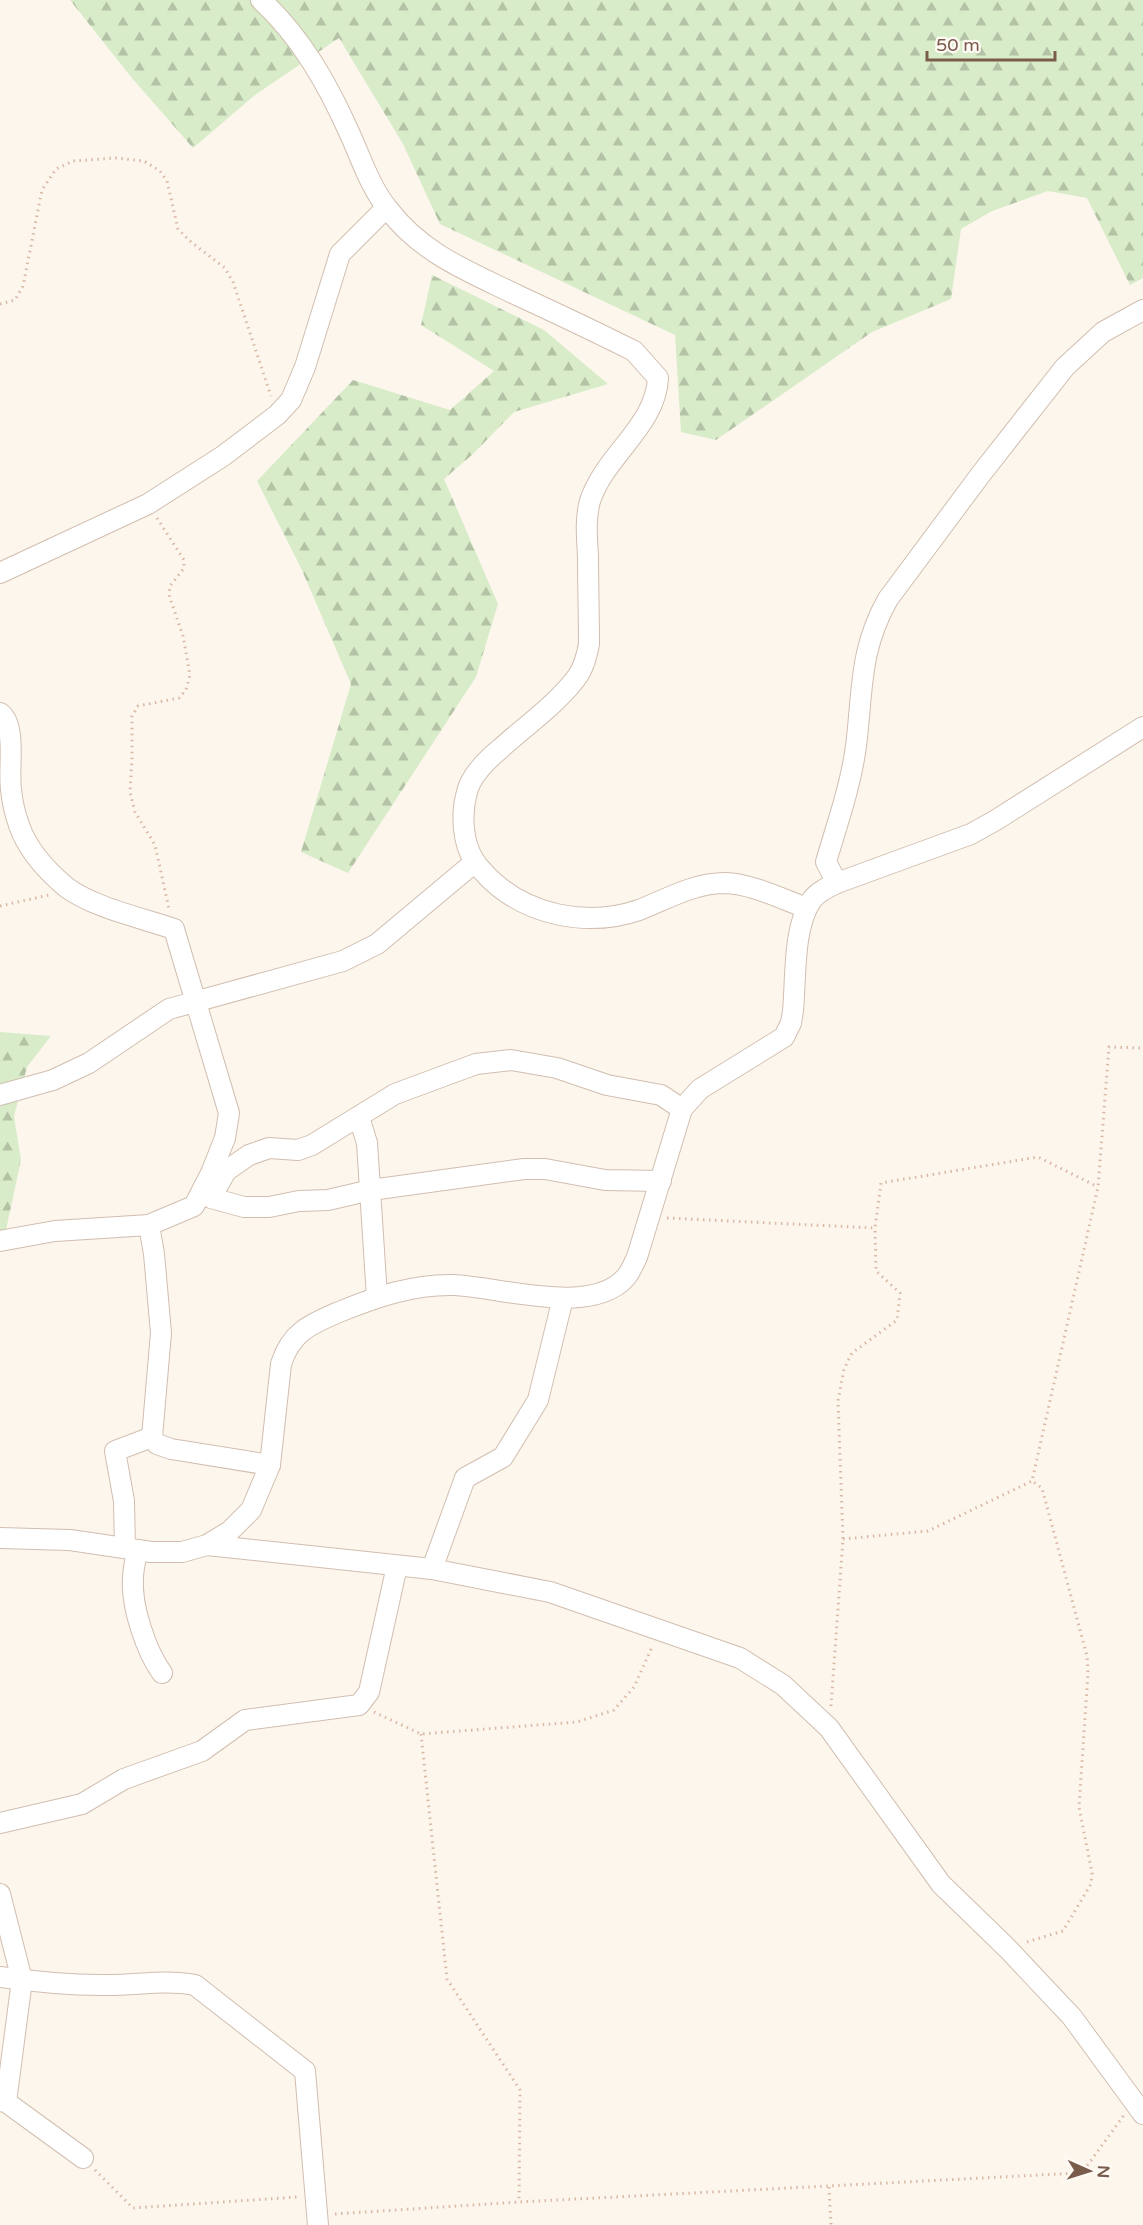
<svg xmlns="http://www.w3.org/2000/svg" width="1143" height="2225" font-family="'Varela Round',sans-serif">
<style>
.forest{fill:url(#forest-firs)}
.lines{fill:none;stroke-linecap:round;stroke-linejoin:round}
.minor-casing{stroke:#d1beb0;stroke-width:22}
.path{stroke:#d9b8a5;stroke-width:3;stroke-dasharray:1.5 4.5;stroke-linecap:butt}
.minor{stroke:#fff;stroke-width:20}
</style>
<defs>
<pattern id="forest-firs" width="22" height="20" patternUnits="userSpaceOnUse" patternTransform="scale(1.5)"><rect width="22" height="20" fill="#d8ecc9"/><path d="M5 1l3.5 6h-7zM16 11l3.5 6h-7z" fill="#b4c2a5"/></pattern>
</defs>
<rect width="100%" height="100%" fill="#fdf6ec"/>
<g class="forest">
<polygon points="70,0 1143,0 1143,278 1130,285 1087,198 1048,191 992,211 961,229 951,299 872,332 716,440 681,432 675,335 440,224 403,144 339,38 255,95 193,148 131,77"/>
<polygon points="432,275 544,330 608,384 514,412 473,454 444,479 498,604 476,677 348,873 301,852 351,684 301,568 257,481 353,380 450,410 494,371 421,325"/>
<polygon points="0,1032 51,1036 27,1067 14,1116 21,1160 6,1230 0,1231"/>
</g>
<g class="lines">
<defs>
<g id="minor">
<path d="M261,0C301,37 327,83 349,132C361,158 370,187 388,209C422,254 470,272 519,296C558,314 596,332 634,351L658,378C656,426 605,455 590,501C585,519 587,538 588,556C588,586 589,615 589,644C587,655 585,664 579,674C562,700 523,728 500,749C487,760 471,775 467,792C461,813 462,843 475,862C478,867 483,871 487,876C525,915 587,928 639,910C667,899 694,883 725,883C753,884 781,899 807,908"/>
<polyline points="0,573 148,504 223,456 277,415 291,400 305,367 340,254 386,208"/>
<path d="M0,713C17,725 8,769 11,789C12,800 15,814 19,825C27,849 47,871 66,887C92,907 142,918 174,929L229,1113L225,1138L211,1173L194,1206L149,1225L55,1231L0,1241"/>
<path d="M837,883L826,862C837,824 851,785 856,746C863,690 859,650 888,599L981,474L1065,367L1103,332L1143,310"/>
<polyline points="0,1095 53,1080 89,1063 169,1009 343,961 377,944 475,862"/>
<polyline points="359,1117 367,1143 377,1297"/>
<polyline points="213,1194 226,1171 249,1155 269,1148 298,1150 312,1145 395,1094 476,1064 511,1060 557,1068 607,1085 661,1095 682,1109"/>
<polyline points="211,1198 244,1207 269,1207 299,1201 328,1200 371,1190 524,1169 545,1169 605,1180 661,1181"/>
<polyline points="149,1225 154,1254 161,1333 152,1437 157,1444 171,1449 270,1465"/>
<path d="M0,1538L70,1540L151,1552H182L207,1545L230,1531L251,1510L270,1465L281,1364C291,1332 311,1324 339,1312C376,1297 413,1284 454,1285C500,1287 592,1317 626,1277C631,1271 634,1263 637,1257L682,1109L700,1089L784,1037L791,1023L793,1011C796,979 793,928 811,901C817,892 828,887 837,883L971,834L996,820L1143,727"/>
<polyline points="207,1545 432,1569 550,1592 740,1658 783,1685 829,1728 941,1884 1007,1948 1072,2017 1143,2114"/>
<polyline points="125,1548 124,1501 115,1451 152,1437"/>
<path d="M137,1550C136,1559 133,1569 133,1578C131,1606 146,1651 162,1673"/>
<polyline points="432,1569 465,1478 503,1457 538,1400 563,1298"/>
<polyline points="0,1823 82,1804 124,1779 202,1751 245,1720 359,1705 369,1692 397,1566"/>
<polyline points="0,1894 22,1980 6,2102"/>
<path d="M0,1977C34,1982 68,1985 102,1985C134,1986 164,1979 195,1985L305,2071L318,2225"/>
<polyline points="0,2101 6,2102 83,2158"/>
</g>
</defs>
<use href="#minor" class="minor-casing"/>
<g class="path">
<polyline points="0,304 15,300 23,286 42,190 56,169 73,161 116,158 144,161 160,171 167,181 178,229 191,242 225,268 233,282 271,396"/>
<polyline points="157,518 184,560 184,568 170,586 169,595 183,636 190,675 186,690 179,698 138,706 132,716 132,759 130,792 135,812 155,845 169,909"/>
<polyline points="0,906 49,895"/>
<polyline points="667,1218 875,1228 881,1183 1038,1157 1098,1187"/>
<polyline points="843,1539 928,1531 1032,1481 1098,1187 1109,1047 1143,1048"/>
<polyline points="831,1706 843,1539 838,1401 844,1369 852,1353 897,1320 900,1293 876,1271 875,1228"/>
<polyline points="374,1712 421,1734 577,1722 614,1710 634,1687 653,1645"/>
<polyline points="421,1734 447,1979 520,2090 519,2202"/>
<polyline points="1027,1942 1063,1931 1091,1884 1092,1873 1079,1807 1088,1673 1087,1656 1042,1488 1032,1481"/>
<polyline points="95,2170 133,2208 298,2197"/>
<polyline points="829,2187 831,2225"/>
<polyline points="335,2214 519,2202 1078,2173 1087,2166 1124,2115"/>
</g>
<use href="#minor" class="minor"/>
</g>
<g transform="translate(1089 2171) rotate(93)" stroke="#fffaf3" stroke-width="4.5" paint-order="stroke">
<path d="M0-4.5L10 22L0 15L-10 22Z" fill="#7a5c4d"/>
<text y="-9" font-size="16" font-weight="bold" text-anchor="middle" fill="#7a5c4d">N</text>
</g>
<path d="M927 51v9h128v-9" fill="none" stroke="#7a5c4d" stroke-width="3"/>
<text x="936" y="51" font-size="18" fill="#7a5c4d" stroke="#fffaf3" stroke-width="4.5" paint-order="stroke">50 m</text>
</svg>
